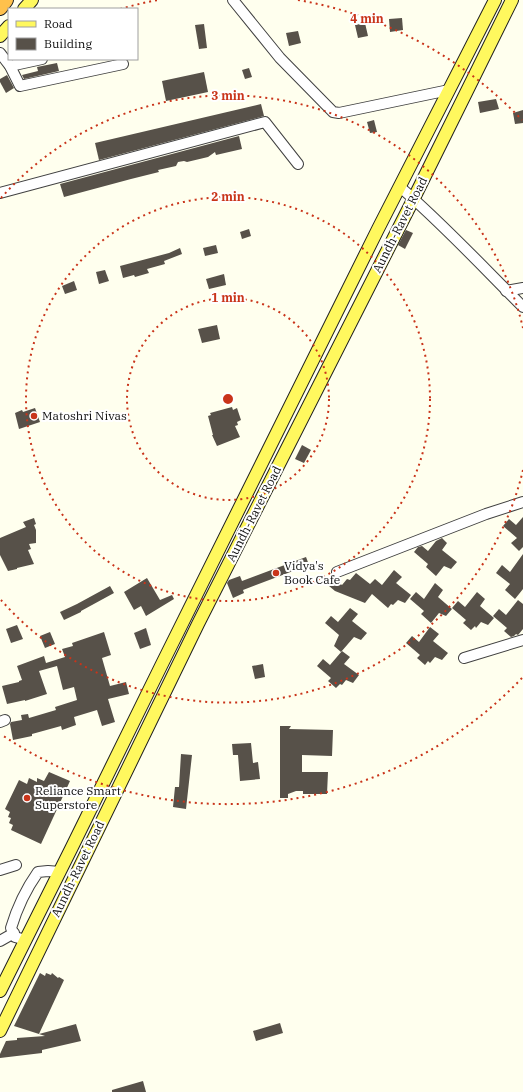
<svg xmlns="http://www.w3.org/2000/svg" width="523" height="1092" font-family="'IBM Plex Serif',serif">
<style>
.building{fill:#575149}
.lines{fill:none;stroke-linecap:round;stroke-linejoin:round}
.minor-casing{stroke:#414141;stroke-width:12}
.major-casing{stroke:#1f1f1f;stroke-width:14}
.highway-casing{stroke:#1f1f1f;stroke-width:16}
.minor{stroke:#fff;stroke-width:10}
.major{stroke:#fff85e;stroke-width:12}
.highway{stroke:#ffc14c;stroke-width:14}
.ring{fill:none;stroke:#c9341a;stroke-width:2;stroke-dasharray:2 4}
.poi-dot{fill:#c9341a;stroke:#fff;stroke-width:1.5}
.labels{text-anchor:middle;stroke-width:4;stroke-linejoin:round;paint-order:stroke}
.street-label{font-size:12px;fill:#0e0e0e;stroke:#fff}
.poi-label{font-size:12px;fill:#0e0e0e;stroke:#fff;text-anchor:start}
.centre{fill:#c9341a;stroke:#fff;stroke-width:2}
.ring-label{font-size:12px;text-anchor:middle;font-weight:bold;fill:#c9341a;stroke:#fff;stroke-width:4;stroke-linejoin:round;paint-order:stroke}
</style>
<rect width="100%" height="100%" fill="#ffe"/>
<g class="building">
<polygon points="402,18 403,30 390,32 389,19"/>
<polygon points="365,23 368,36 358,38 355,25"/>
<polygon points="204,24 207,48 199,49 195,25"/>
<polygon points="298,31 301,43 289,46 286,33"/>
<polygon points="57,63 59,71 24,79 22,75 38,71 37,67"/>
<polygon points="249,68 252,77 245,79 242,70"/>
<polygon points="204,72 208,92 166,101 162,81"/>
<polygon points="7,75 14,88 6,93 0,82 0,79"/>
<polygon points="496,99 499,109 480,113 478,102"/>
<polygon points="261,104 264,116 99,160 95,143"/>
<polygon points="523,110 523,123 515,124 513,113"/>
<polygon points="374,120 377,132 370,133 367,122"/>
<polygon points="239,136 242,149 216,155 215,152 208,157 187,162 184,161 178,162 176,166 158,170 159,172 131,179 64,197 60,184"/>
<polygon points="249,229 251,236 242,239 240,232"/>
<polygon points="406,230 413,233 405,249 398,245"/>
<polygon points="216,245 218,253 205,256 203,248"/>
<polygon points="180,248 182,254 164,261 165,264 147,269 149,273 135,277 134,275 123,278 120,266 169,253"/>
<polygon points="105,270 109,281 99,284 96,272"/>
<polygon points="224,274 226,285 209,289 206,279"/>
<polygon points="74,281 77,290 65,294 62,286"/>
<polygon points="217,325 220,339 202,343 198,329"/>
<polygon points="232,407 233,410 237,408 241,420 237,422 238,425 235,426 240,437 217,446 212,435 213,435 208,416 211,415 210,413"/>
<polygon points="35,408 40,422 19,429 15,413 22,410 23,412"/>
<polygon points="302,445 311,450 304,463 295,459"/>
<polygon points="523,517 523,547 519,551 511,543 517,538 503,526 509,519 516,525"/>
<polygon points="34,518 36,524 34,525 36,530 36,543 29,544 31,549 28,550 34,564 17,568 17,569 8,571 0,555 0,538 26,527 23,522"/>
<polygon points="442,538 447,543 442,550 457,562 451,569 444,566 436,576 426,567 428,564 414,552 418,547 422,546 428,551 436,541"/>
<polygon points="523,554 523,589 515,599 505,590 510,584 496,573 502,565 510,572"/>
<polygon points="306,557 309,565 243,590 244,593 233,598 227,583 229,580 240,576 242,581"/>
<polygon points="394,570 402,577 396,583 411,595 405,603 398,600 393,605 391,604 388,608 372,594 365,603 335,591 329,586 334,579 342,585 347,579 350,580 356,573 370,584 375,579 382,585"/>
<polygon points="147,578 160,600 172,595 174,599 146,616 141,606 134,610 124,592"/>
<polygon points="435,583 443,590 438,597 452,609 446,616 439,613 431,623 421,614 424,611 410,599 416,592 424,599"/>
<polygon points="110,586 114,593 81,611 81,612 64,620 60,612 77,604"/>
<polygon points="477,592 485,599 480,606 494,618 488,625 481,622 476,628 475,626 471,630 463,623 466,620 452,608 458,601 465,607"/>
<polygon points="518,600 523,604 523,629 518,635 516,634 514,636 511,637 504,631 507,628 493,616 499,609 506,615"/>
<polygon points="350,608 358,614 352,621 367,633 361,640 354,637 341,652 334,646 339,635 325,623 331,616 338,622"/>
<polygon points="17,625 23,639 11,643 6,629"/>
<polygon points="430,627 439,634 433,641 448,653 442,660 435,657 430,663 428,661 425,665 417,658 420,655 406,643 412,636 419,642"/>
<polygon points="146,628 151,645 140,649 134,633"/>
<polygon points="50,632 55,644 45,648 40,636"/>
<polygon points="104,632 111,655 102,658 110,686 126,682 129,694 108,699 115,722 102,726 97,710 74,717 76,725 62,730 61,726 32,734 32,736 13,740 10,724 11,722 22,720 21,715 28,714 29,718 56,710 55,707 77,700 74,687 63,690 57,666 39,671 47,694 25,701 25,700 7,704 2,686 19,682 19,681 22,680 17,666 44,656 46,663 65,657 62,649 73,646 72,643"/>
<polygon points="342,651 350,657 344,664 359,675 353,683 346,680 342,685 340,684 336,688 328,681 331,678 317,666 323,659 330,665"/>
<polygon points="263,664 265,677 255,679 252,666"/>
<polygon points="280,726 291,726 289,729 333,730 332,756 302,755 302,772 328,772 327,794 303,794 303,791 296,791 288,794 288,798 280,798"/>
<polygon points="251,743 253,763 258,762 260,779 240,781 238,755 233,755 232,744"/>
<polygon points="181,754 192,755 186,809 173,807 175,787 179,787"/>
<polygon points="49,772 70,781 41,844 11,830 13,825 9,823 11,818 8,817 10,812 5,809 19,780 27,784 29,778 37,782 37,778 44,781"/>
<polygon points="40,973 45,976 46,973 51,975 52,973 58,978 59,977 64,980 39,1034 14,1026"/>
<polygon points="280,1023 283,1033 256,1041 253,1031"/>
<polygon points="76,1024 81,1041 42,1050 42,1053 0,1058 0,1054 6,1041 17,1040 17,1038 45,1036 39,1034"/>
<polygon points="143,1081 146,1092 112,1092 112,1090"/>
</g>
<g class="lines">
<defs>
<g id="minor">
<polyline points="233,0 280,58 333,112 339,113 449,90"/>
<polyline points="0,53 10,66 20,86 123,64"/>
<polyline points="10,66 42,59"/>
<path d="M400,187C443,224 483,267 523,307"/>
<polyline points="0,193 265,122 298,164"/>
<polyline points="506,291 523,288"/>
<polyline points="337,572 486,514 523,502"/>
<polyline points="464,658 523,640"/>
<polyline points="0,722 5,720"/>
<polyline points="0,870 16,865"/>
<path d="M26,940L15,937L11,928C17,908 26,889 38,872L48,871L60,872"/>
<polyline points="0,941 14,933"/>
</g>
<g id="major">
<polyline points="24,9 32,0"/>
<polyline points="0,36 9,26"/>
<polyline points="0,991 71,849 161,666 378,229 495,0"/>
<polyline points="0,1031 198,624 414,198 512,0"/>
</g>
<polyline id="highway" points="0,8 6,0"/>
</defs>
<use href="#minor" class="minor-casing"/>
<use href="#major" class="major-casing"/>
<use href="#highway" class="highway-casing"/>
<use href="#minor" class="minor"/>
<use href="#major" class="major"/>
<use href="#highway" class="highway"/>
</g>
<g class="ring">
<circle cx="228" cy="399" r="101"/>
<circle cx="228" cy="399" r="202"/>
<path d="M523 470A303 303 0 0 1 1 600M1 198A303 303 0 0 1 523 328"/>
<path d="M522 678A405 405 0 0 1 2 735M120 9A405 405 0 0 1 158 0M298 0A405 405 0 0 1 522 120"/>
</g>
<g class="poi-dot">
<circle cx="34" cy="416" r="4"/>
<circle cx="276" cy="573" r="4"/>
<circle cx="27" cy="798" r="4"/>
</g>
<g class="labels">
<g class="street-label">
<text transform="translate(400 225) rotate(-63)" y="4">Aundh-Ravet Road</text>
<text transform="translate(254 514) rotate(-63)" y="4">Aundh-Ravet Road</text>
<text transform="translate(78 869) rotate(-64)" y="4">Aundh-Ravet Road</text>
</g>
<g class="poi-label">
<text x="42" y="420">Matoshri Nivas</text>
<text x="284" y="570">Vidya's<tspan x="284" dy="14">Book Cafe</tspan></text>
<text x="35" y="795">Reliance Smart<tspan x="35" dy="14">Superstore</tspan></text>
</g>
</g>
<circle cx="228" cy="399" r="6" class="centre"/>
<g class="ring-label">
<text x="367" y="23">4 min</text>
<text x="228" y="100">3 min</text>
<text x="228" y="201">2 min</text>
<text x="228" y="302">1 min</text>
</g>
<rect x="8" y="8" width="130" height="52" fill="#ffffff" stroke="#9f9f9f"/>
<rect x="16" y="21" width="20" height="6" fill="#fff85e" stroke="#9f9f9f"/>
<text x="44" y="28" font-size="12" fill="#0e0e0e">Road</text>
<rect x="16" y="38" width="20" height="12" fill="#575149" stroke="#9f9f9f"/>
<text x="44" y="48" font-size="12" fill="#0e0e0e">Building</text>
</svg>
